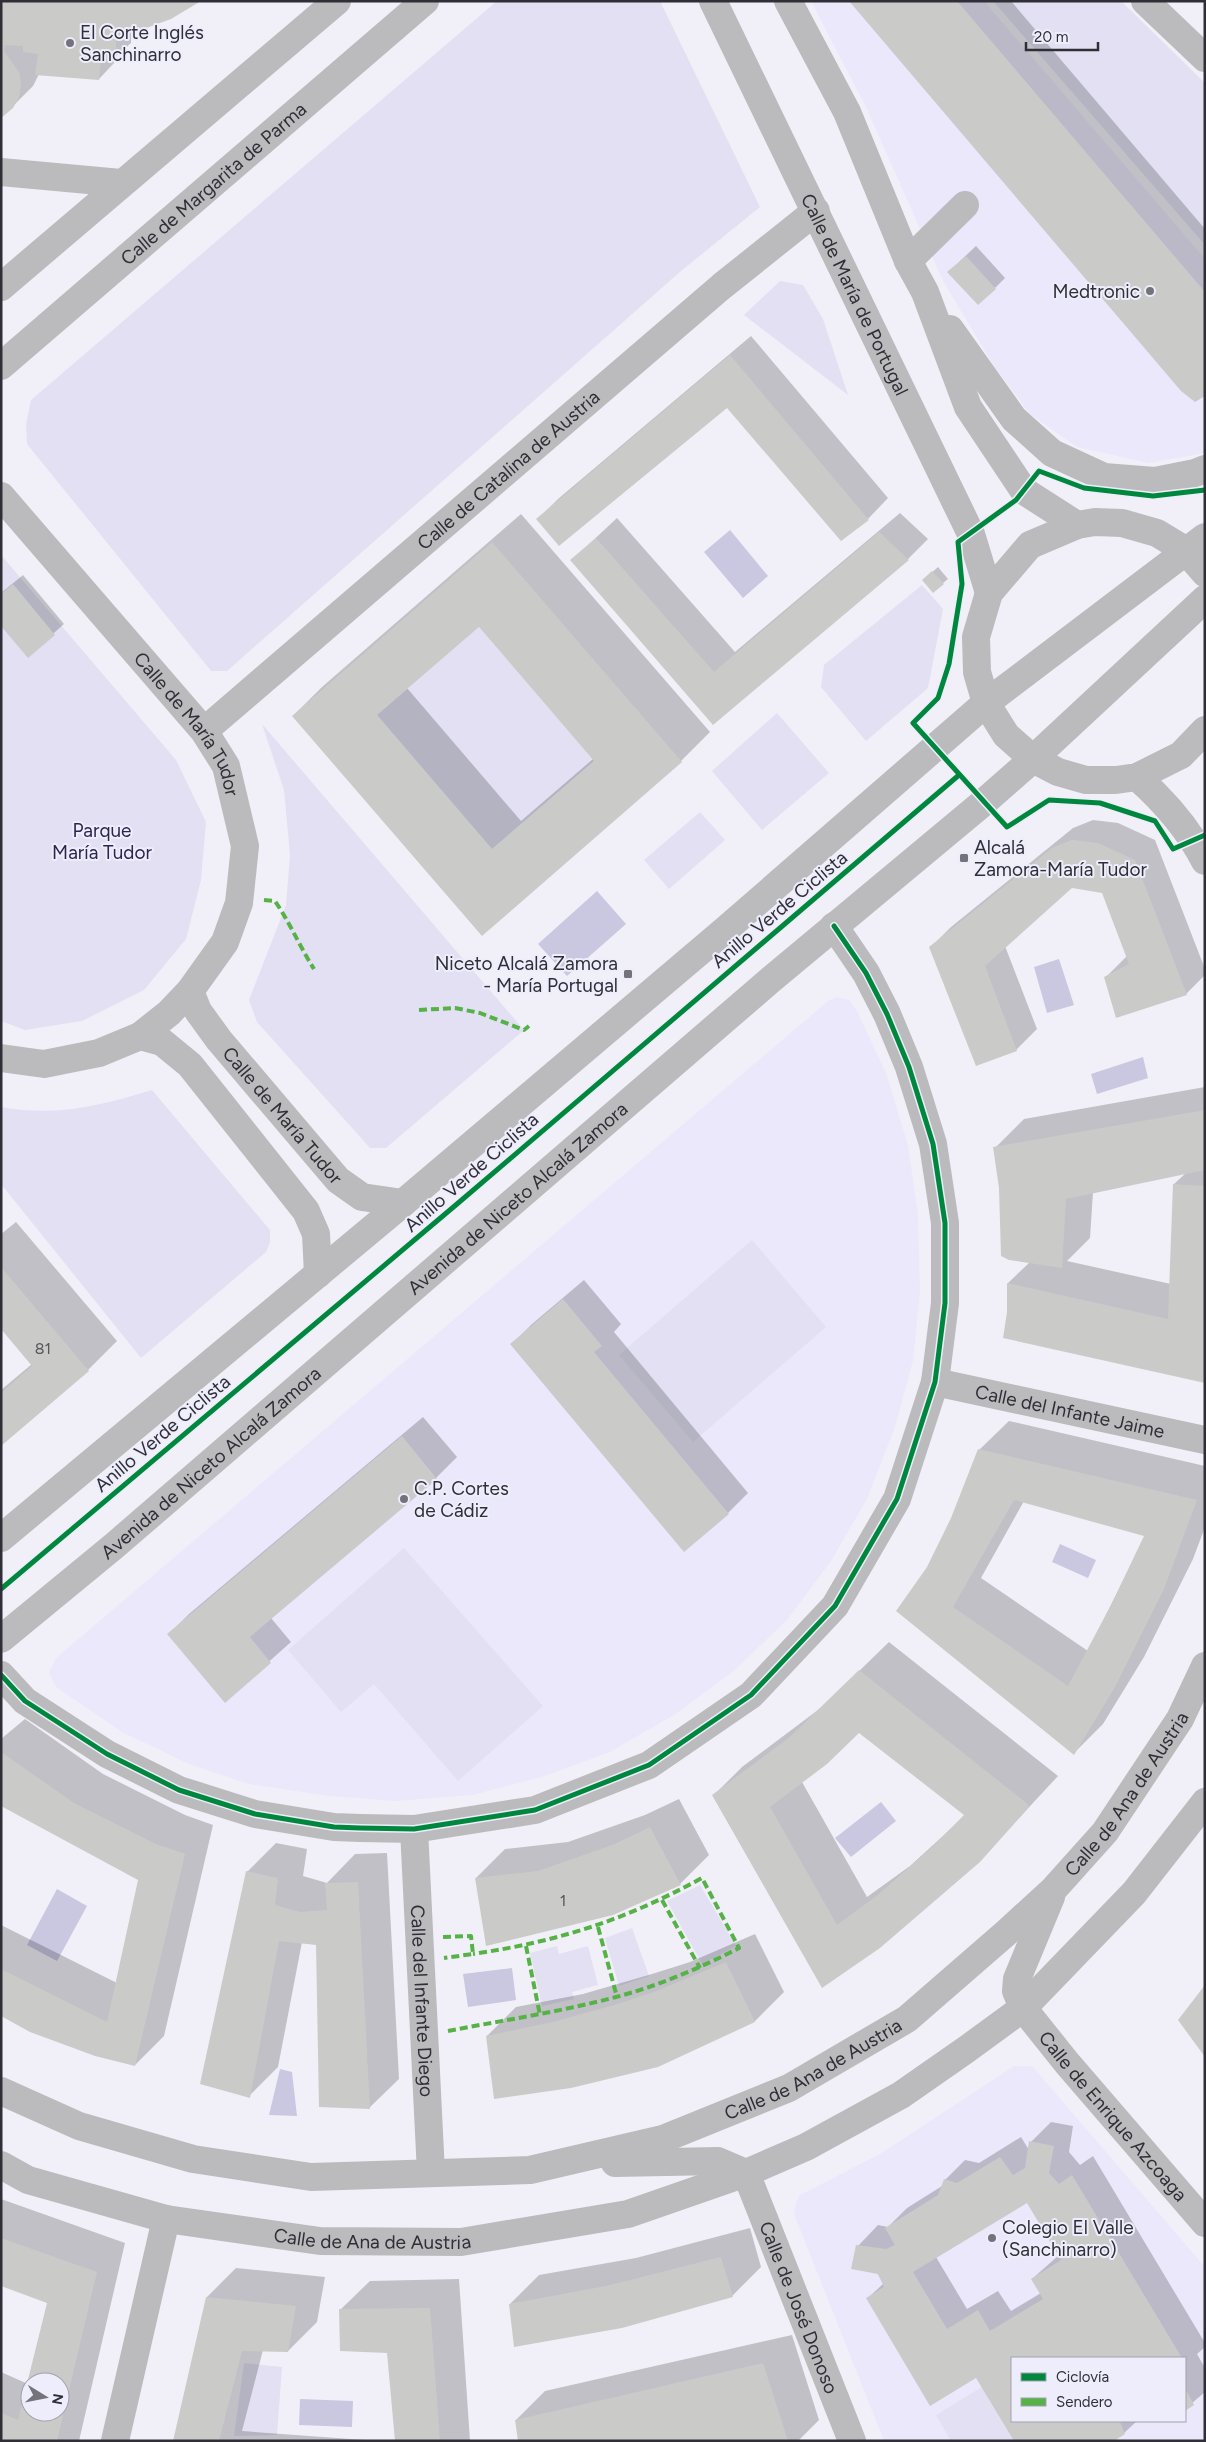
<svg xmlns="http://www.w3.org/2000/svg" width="1206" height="2442" font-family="Figtree,sans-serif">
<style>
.built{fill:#eae8fa;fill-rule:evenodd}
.green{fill:#e2e0f2}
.water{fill:#cac7e0}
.shadow{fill:#0003;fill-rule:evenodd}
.building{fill:#cacbc8;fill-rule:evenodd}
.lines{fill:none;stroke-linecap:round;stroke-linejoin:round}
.minor{stroke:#bbbbbe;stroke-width:28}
.quiet{stroke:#56b246;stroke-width:4;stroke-dasharray:8 4;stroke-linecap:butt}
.cycleway-casing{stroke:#eeedfc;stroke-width:8}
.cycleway{stroke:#00873e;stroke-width:5}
.poi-dot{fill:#74737b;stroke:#eeedfc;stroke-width:2}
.labels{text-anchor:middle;stroke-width:4;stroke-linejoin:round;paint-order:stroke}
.number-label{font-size:16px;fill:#56565b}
.poi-label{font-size:19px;fill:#302f37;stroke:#eeedfc;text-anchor:start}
.street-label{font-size:19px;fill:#302f37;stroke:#eeedfc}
.park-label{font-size:19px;fill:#2d244f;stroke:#eeedfc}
</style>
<rect width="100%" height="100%" fill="#f1f0f8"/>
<g class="built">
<polygon points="811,1 984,1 1205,259 1205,453 1148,463 1077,447 1030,414 994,366 943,281 867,109"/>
<polygon points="837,997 849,1000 857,1011 886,1073 908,1145 918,1214 920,1292 913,1361 895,1427 867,1499 831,1561 787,1620 735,1670 674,1715 610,1752 545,1776 473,1795 396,1801 328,1796 249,1784 189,1764 122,1732 56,1687 49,1673 56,1658 828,1001"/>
<path d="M1014,2066H1032L1205,2267V2441H884L794,2214L796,2203L800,2195L880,2154ZM1012,2358H1185V2421H1012Z"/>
</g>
<g class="green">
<polygon points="497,1 660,1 760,207 681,271 227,671 211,671 27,444 26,424 31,400"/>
<polygon points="993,1 1121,1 1205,83 1205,245"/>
<polygon points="780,281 803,285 823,319 848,395 744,315"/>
<polygon points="1,555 176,760 206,822 201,880 186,939 144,990 82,1021 25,1030 1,1021"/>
<polygon points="922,585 943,609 928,688 866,741 821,687 824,665"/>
<polygon points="479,627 594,761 492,849 377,715"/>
<polygon points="777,713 829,773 762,830 712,771"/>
<polygon points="262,724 524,1030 386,1148 370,1148 257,1022 249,1000 286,905 290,855 284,790"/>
<polygon points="700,812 725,840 669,889 644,860"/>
<path d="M152,1090L270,1230V1242L266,1252L141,1358L1,1184V1107C56,1117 100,1106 152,1090Z"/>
<polygon points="752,1240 826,1327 693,1442 619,1355"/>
<polygon points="404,1548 543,1706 458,1781 374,1684 341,1712 288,1650"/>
<polygon points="700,1885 736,1946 702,1964 667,1901"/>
<polygon points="632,1928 649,1976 619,1986 605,1938"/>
<polygon points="557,1946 559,1954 588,1946 598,1985 572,1992 574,1999 542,2006 530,1953"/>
<polygon points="244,2363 282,2367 277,2435 234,2436"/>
<polygon points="982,2387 1014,2441 951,2441 936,2415"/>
</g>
<g class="water">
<polygon points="730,530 768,576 743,598 704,552"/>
<polygon points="597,891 626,924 567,976 538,944"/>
<polygon points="1059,959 1074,1005 1047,1013 1034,967"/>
<polygon points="1143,1057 1148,1078 1097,1094 1091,1074"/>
<polygon points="1060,1544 1096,1560 1088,1578 1052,1562"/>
<polygon points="881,1802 896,1821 851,1857 835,1838"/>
<polygon points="57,1889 87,1906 57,1961 27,1945"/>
<polygon points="512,1968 516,2000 468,2007 463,1974"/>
<polygon points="280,2069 292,2072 297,2116 269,2115"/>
<polygon points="300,2399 353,2401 352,2427 299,2425"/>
</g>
<g class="shadow">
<polygon points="1,1 189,7 156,24 131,33 131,43 114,58 114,63 99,79 39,74 33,86 3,116"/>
<polygon points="851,1 1011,1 1205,229 1205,393"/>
<polygon points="976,246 1005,278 995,288 959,262"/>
<polygon points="751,336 888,498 868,519 728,406 538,519 558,499"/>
<polygon points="900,513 928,539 908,559 713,723 572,560 617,518 735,652"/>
<path d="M521,514L710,732L681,761L482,935L293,716L322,687ZM480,625L593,759L521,821L407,688Z"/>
<polygon points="938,567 948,579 943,583 928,576"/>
<polygon points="23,575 64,624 28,656 1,624 1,593"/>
<polygon points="1093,820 1118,823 1155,840 1205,969 1205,975 1186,994 1106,977 1127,956 1103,892 1072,887 1005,946 1037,1029 1016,1050 930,948 951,927 1073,828"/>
<path d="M1205,1087V1382L1008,1312V1283L1030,1262L995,1148L1024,1119ZM1186,1173L1174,1184L1171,1284L1067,1261L1090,1238L1093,1192Z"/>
<polygon points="16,1222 117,1341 88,1370 1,1444 1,1390 32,1364 1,1327 1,1234"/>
<polygon points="584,1280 621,1324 614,1332 748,1493 728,1513 512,1344 532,1324"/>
<polygon points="423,1417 457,1457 436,1478 271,1618 291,1642 225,1701 169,1634 189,1614"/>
<path d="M1009,1421L1205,1466V1527L1193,1559L1144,1657L1103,1724L1074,1753L898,1611L928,1567L952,1519L979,1450ZM1024,1501L1146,1535L1088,1651L981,1578Z"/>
<path d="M889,1642L1058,1776L979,1861L822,1986L713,1796L742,1767L822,1707ZM859,1731L966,1815L910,1866L867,1897L802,1782Z"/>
<polygon points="25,1719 103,1774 185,1815 213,1825 164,2036 135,2065 1,2015 1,1925 117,1983 139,1879 1,1804 1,1739"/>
<polygon points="679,1799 709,1855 680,1884 476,1878 505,1849 568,1842 645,1815"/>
<polygon points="276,1843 307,1849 303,1876 327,1883 355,1854 387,1853 399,2079 369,2108 318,1944 302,1942 278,2067 249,2096 247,1872"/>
<polygon points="755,1934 784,1992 755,2021 658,2066 487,2036 516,2007 583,1994 652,1974 690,1962"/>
<path d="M1051,2122L1073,2126L1069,2152L1080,2165L1093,2156L1205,2343V2347L1197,2354L1205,2368V2392L1185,2409V2358H1012V2421H1137L1124,2433L1015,2441L976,2376L868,2298L884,2283L858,2246L878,2225L888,2227L907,2208L942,2186L945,2180L965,2160L979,2163L1021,2137L1029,2150L1031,2142ZM1027,2202L1059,2255L1032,2279L1041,2293L1011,2311L998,2291L967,2309L936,2257Z"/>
<path d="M1,2199L125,2243L79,2441H1V2372L28,2384L48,2303L1,2285ZM30,2382H60V2412H30Z"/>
<polygon points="750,2228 761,2267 732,2296 510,2304 539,2275 636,2258"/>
<polygon points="236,2268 325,2277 317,2322 288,2351 263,2350 242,2431 378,2441 174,2441 207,2297"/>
<polygon points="459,2279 470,2441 397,2441 388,2352 340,2310 370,2281"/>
<polygon points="792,2335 819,2420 798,2441 520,2441 516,2420 545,2391"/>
</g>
<g class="building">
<polygon points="1,1 201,1 171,19 116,39 116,60 101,59 99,80 35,75 38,54 23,52 23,46 5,45 4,51 19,72 21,84 19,97 13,108 1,118"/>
<polygon points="849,1 957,1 1205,292 1205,396 1195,402 1181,391"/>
<polygon points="966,256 996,289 978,305 947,272"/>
<polygon points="730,355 869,520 841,541 727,408 559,546 536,519"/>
<polygon points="879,532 909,560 713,725 570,560 596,538 714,672"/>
<path d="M492,542L682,762L482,936L292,716ZM479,627L594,761L492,849L377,715Z"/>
<polygon points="932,571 944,584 933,593 922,580"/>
<polygon points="13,584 55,635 28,658 1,626 1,594"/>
<polygon points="1072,840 1098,843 1135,860 1187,995 1116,1018 1104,977 1129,964 1102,893 1072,888 985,966 1017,1051 976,1066 929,947 1052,848"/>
<polygon points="1205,1110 1205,1170 1066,1199 1062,1268 1009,1260 1001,1256 999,1188 993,1147"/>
<polygon points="1173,1184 1205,1186 1205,1383 1003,1338 1007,1312 1007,1283 1168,1319"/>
<polygon points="1,1267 89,1371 1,1446 1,1393 32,1366 1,1329"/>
<polygon points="563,1299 602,1346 594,1352 729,1514 684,1552 510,1344"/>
<polygon points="402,1436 437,1479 250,1637 271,1663 225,1703 167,1634"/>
<path d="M978,1449L1197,1500L1164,1589L1115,1687L1074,1755L896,1611L927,1567L951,1518ZM1014,1500L1144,1536L1111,1605L1068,1686L953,1607Z"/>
<path d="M859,1670L1030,1806L980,1862L880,1948L822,1988L712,1795L791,1736ZM859,1733L964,1815L933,1846L879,1894L837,1925L770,1807L827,1764Z"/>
<polygon points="1,1752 74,1803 156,1844 185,1854 135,2066 95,2056 30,2032 1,2016 1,1969 107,2022 138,1880 1,1806"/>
<polygon points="650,1827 681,1885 613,1915 486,1946 475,1878 538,1871 615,1844"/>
<polygon points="246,1871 278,1878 275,1905 300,1912 327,1910 325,1883 358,1882 370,2109 319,2107 316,1945 279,1941 250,2098 200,2084"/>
<polygon points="726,1962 755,2022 658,2067 571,2088 494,2099 486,2036 553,2022 621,2003 659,1990"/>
<polygon points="1205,1985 1205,2057 1178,2020"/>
<path d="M1029,2141L1054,2146L1049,2173L1059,2184L1072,2175L1182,2358H1012V2421H1122L1120,2422L1125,2434L1114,2441H1014L976,2378L930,2406L866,2298L884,2287L878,2274L851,2269L856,2245L886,2249L895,2245L885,2228L938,2195L944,2179L957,2183L1000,2157L1013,2175L1025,2168ZM1027,2203L1061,2260L1031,2279L1043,2299L990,2331L978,2310L947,2329L913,2272Z"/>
<path d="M1,2238L97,2272L57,2441H1V2413L18,2420L47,2303L1,2286ZM30,2382H60V2412H30Z"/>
<polygon points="721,2257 733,2297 622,2328 514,2347 509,2304 606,2286"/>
<polygon points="206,2297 296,2306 288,2352 242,2351 219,2441 173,2441"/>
<polygon points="430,2308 440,2441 395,2441 387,2353 340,2351 339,2309"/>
<polygon points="763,2363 788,2441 518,2441 515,2420"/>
<polygon points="1185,2388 1194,2405 1185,2411"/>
</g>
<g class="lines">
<g class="minor">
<path id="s1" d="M713,1L971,534L989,593"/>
<polyline points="788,1 847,112 908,261 925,292 968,407 1024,491 1077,525"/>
<polyline points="1145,1 1205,58"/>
<polyline points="1,172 121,183"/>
<polyline points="908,261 965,205"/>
<polyline points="1,287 337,1"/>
<polyline points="950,329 1014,419 1052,453 1104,477 1155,481 1195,473 1205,469"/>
<path id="s2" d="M1,366L425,1"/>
<path id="s3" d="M1,496L204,731L226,766L245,846L239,903L225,942L190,991L169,1013L140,1036L99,1053L44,1064L1,1058"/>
<polyline points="1205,573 1185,550 1157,533 1122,523 1095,522 1077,525 1030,545 989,593 976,637 977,672 986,703 1006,735 1033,759 1058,772 1086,780 1116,780 1137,777 1181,755 1205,730"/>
<path id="s4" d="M204,731L722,286L816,211"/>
<path d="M1137,777C1164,801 1188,828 1205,861"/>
<path id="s5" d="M190,991L198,1011L219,1040L338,1180L362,1197L403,1203"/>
<polyline points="140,1036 162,1042 190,1065 306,1211 316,1234 318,1274"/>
<path id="s6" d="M935,1382L1205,1440"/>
<polyline points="1,1538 403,1203 724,931 986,703 1205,537"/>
<path id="s7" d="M1,1639L114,1546L768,982L984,802L1033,759L1205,599"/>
<polyline points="1,1675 25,1701 107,1754 179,1790 255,1814 334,1827 360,1828 414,1829 535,1810 649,1765 751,1695 835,1606 897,1499 935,1382 945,1303 945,1223 933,1144 909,1067 887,1014 866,973 834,926"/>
<path id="s8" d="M414,1829L431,2173"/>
<path id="s9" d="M1051,1897L1017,1979L1016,1991L1023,2008L1067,2063L1205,2223"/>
<path id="s10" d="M1,2091L79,2126L193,2159L311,2177L530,2170L663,2139L789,2088L907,2019L1006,1933L1053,1890L1105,1832L1180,1719L1205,1666"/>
<path id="s11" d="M615,2163L718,2161L746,2173L852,2441"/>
<path id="s12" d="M1,2165L28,2180L166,2219L320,2241L461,2242L628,2214L746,2173L806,2147L901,2095L967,2049L1023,2008L1134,1893L1205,1802"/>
<polyline points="115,2441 166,2219"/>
</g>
<g class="quiet">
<path d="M264,900L275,901C290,923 300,947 314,969"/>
<polyline points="419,1010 455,1008 480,1013 524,1030 529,1026"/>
<polyline points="662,1900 700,1968"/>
<polyline points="598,1927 617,1997"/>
<polyline points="443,1937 471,1936 473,1954 444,1958"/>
<polyline points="526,1946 540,2015"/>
<path d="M448,2031C504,2020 560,2012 616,1997C658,1986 700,1968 739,1948L702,1878C625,1920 560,1941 473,1954"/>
</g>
<defs>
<g id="cycleway">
<polyline points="1205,490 1153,496 1084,488 1039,471 1016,500 958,542 962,584 949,664 938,698 913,723 1007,827 1049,800 1100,803 1155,821 1173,849 1205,835"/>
<polyline points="1,1589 457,1204 959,775"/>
<polyline points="1,1675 25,1701 107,1754 179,1790 255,1814 334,1827 360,1828 414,1829 535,1810 649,1765 751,1695 835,1606 897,1499 935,1382 945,1303 945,1223 933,1144 909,1067 887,1014 866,973 834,926"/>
</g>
</defs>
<use href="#cycleway" class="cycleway-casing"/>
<use href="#cycleway" class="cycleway"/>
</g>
<g class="poi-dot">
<circle cx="70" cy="43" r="5"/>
<circle cx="1150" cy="291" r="5"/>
<rect x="959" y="853" width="10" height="10" rx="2.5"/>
<rect x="623" y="969" width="10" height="10" rx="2.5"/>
<circle cx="404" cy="1499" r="5"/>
<circle cx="992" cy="2238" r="5"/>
</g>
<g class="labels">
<g class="number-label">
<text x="43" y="1354">81</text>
<text x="563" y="1906">1</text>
</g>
<g class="poi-label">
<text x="80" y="39">El Corte Inglés<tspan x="80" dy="22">Sanchinarro</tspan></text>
<text x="1140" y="298" text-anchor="end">Medtronic</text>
<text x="974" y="854">Alcalá<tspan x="974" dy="22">Zamora-María Tudor</tspan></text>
<text x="618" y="970" text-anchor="end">Niceto Alcalá Zamora<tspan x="618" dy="22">- María Portugal</tspan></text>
<text x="414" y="1495">C.P. Cortes<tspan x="414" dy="22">de Cádiz</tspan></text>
<text x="1002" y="2234">Colegio El Valle<tspan x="1002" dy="22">(Sanchinarro)</tspan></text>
</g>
<g class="street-label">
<text dy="7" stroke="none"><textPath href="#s2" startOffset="280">Calle de Margarita de Parma</textPath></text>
<text dy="7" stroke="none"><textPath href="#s1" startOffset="326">Calle de María de Portugal</textPath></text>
<text dy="7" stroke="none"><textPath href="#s4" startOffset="401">Calle de Catalina de Austria</textPath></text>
<text dy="7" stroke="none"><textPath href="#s3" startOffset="296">Calle de María Tudor</textPath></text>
<text transform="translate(779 909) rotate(-40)" y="7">Anillo Verde Ciclista</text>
<text dy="7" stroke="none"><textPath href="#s5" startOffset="156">Calle de María Tudor</textPath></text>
<text transform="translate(471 1172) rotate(-41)" y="7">Anillo Verde Ciclista</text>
<text dy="7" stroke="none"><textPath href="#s7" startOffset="679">Avenida de Niceto Alcalá Zamora</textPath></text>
<text dy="7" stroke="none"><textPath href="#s6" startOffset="138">Calle del Infante Jaime</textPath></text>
<text transform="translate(162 1433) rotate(-40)" y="7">Anillo Verde Ciclista</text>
<text dy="7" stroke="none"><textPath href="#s7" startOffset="274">Avenida de Niceto Alcalá Zamora</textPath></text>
<text dy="7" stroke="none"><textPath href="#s10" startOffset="1268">Calle de Ana de Austria</textPath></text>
<text dy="7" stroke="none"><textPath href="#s8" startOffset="172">Calle del Infante Diego</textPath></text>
<text dy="7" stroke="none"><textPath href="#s10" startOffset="845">Calle de Ana de Austria</textPath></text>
<text dy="7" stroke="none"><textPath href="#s9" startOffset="260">Calle de Enrique Azcoaga</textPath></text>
<text dy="7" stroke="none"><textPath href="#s12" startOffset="382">Calle de Ana de Austria</textPath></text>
<text dy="7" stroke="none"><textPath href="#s11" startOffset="278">Calle de José Donoso</textPath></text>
</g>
<g class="park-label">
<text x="102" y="837">Parque<tspan x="102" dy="22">María Tudor</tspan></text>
</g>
</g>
<rect width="1206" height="2442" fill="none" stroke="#302f37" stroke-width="5"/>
<rect x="1011" y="2357" width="175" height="65" fill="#eeedfc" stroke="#a2a1ad"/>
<rect x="1021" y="2373" width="25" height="8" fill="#00873e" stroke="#a2a1ad"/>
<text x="1056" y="2382" font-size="15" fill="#302f37">Ciclovía</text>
<rect x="1021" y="2398" width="25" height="8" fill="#56b246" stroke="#a2a1ad"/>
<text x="1056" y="2407" font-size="15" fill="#302f37">Sendero</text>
<g transform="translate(45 2397) rotate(100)"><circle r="24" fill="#eeedfc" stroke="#a2a1ad"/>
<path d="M0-4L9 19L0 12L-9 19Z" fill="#74737b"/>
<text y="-8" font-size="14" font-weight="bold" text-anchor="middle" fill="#302f37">N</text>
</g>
<path d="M1026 42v8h72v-8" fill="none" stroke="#302f37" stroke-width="2.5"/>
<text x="1034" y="42" font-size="15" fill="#302f37" stroke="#eeedfc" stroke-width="4" paint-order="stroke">20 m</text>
</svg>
